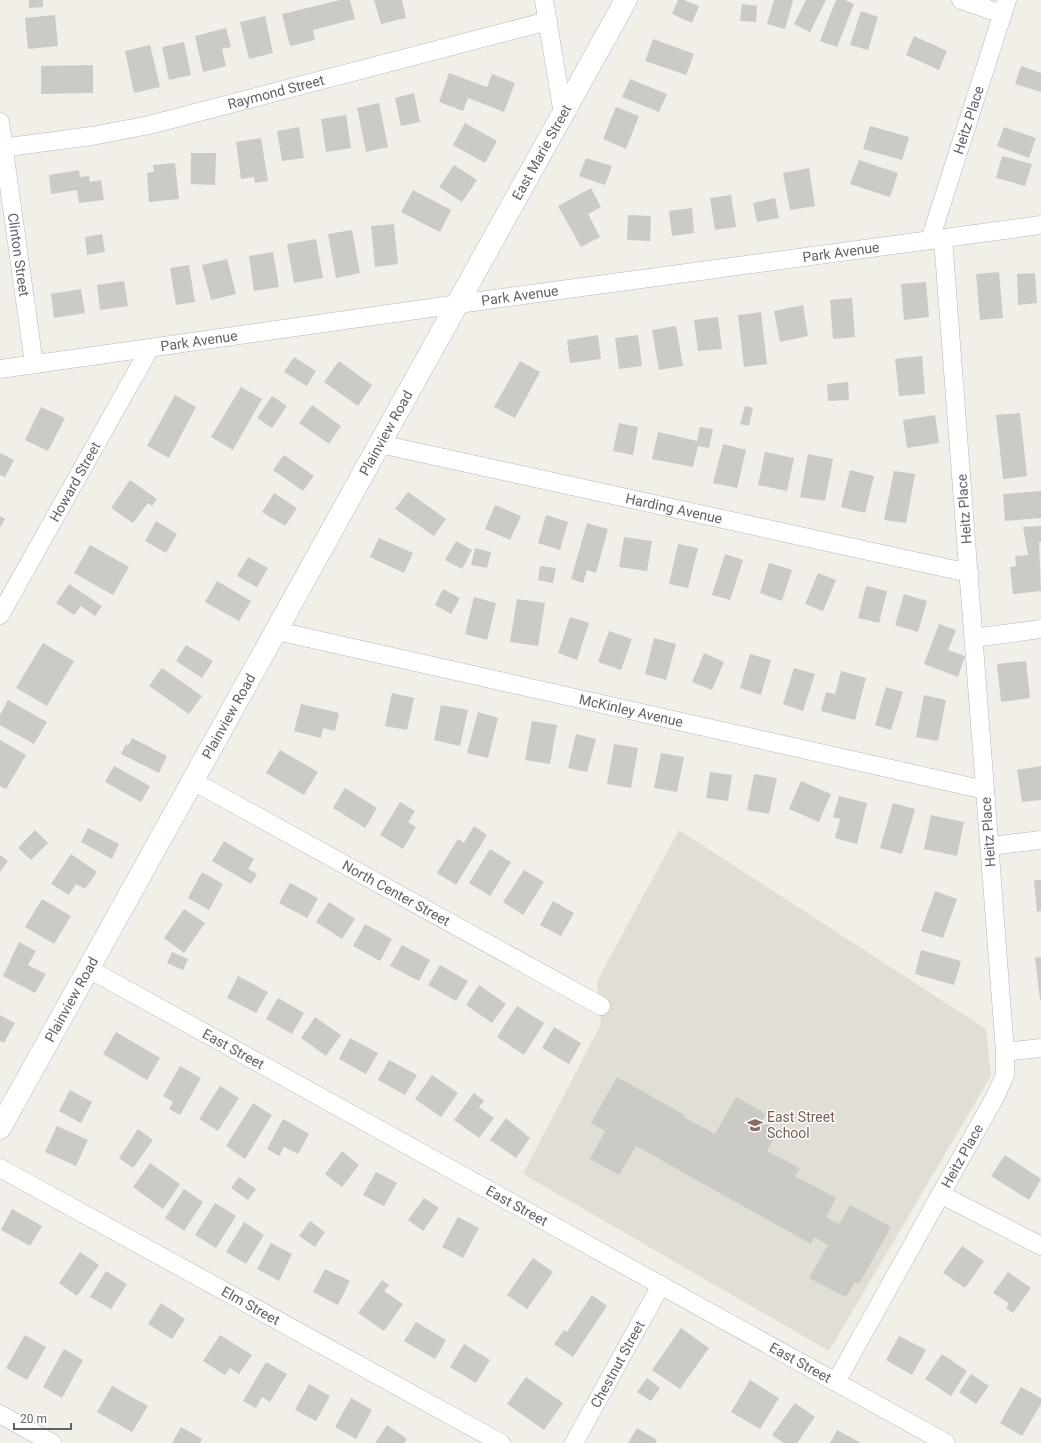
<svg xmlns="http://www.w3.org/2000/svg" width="1041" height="1443" font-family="Roboto,sans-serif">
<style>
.education{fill:#e1ded6}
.building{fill:#cccac5}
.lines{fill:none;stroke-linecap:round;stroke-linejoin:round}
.minor-casing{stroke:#b5b8bc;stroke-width:19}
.secondary-casing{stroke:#b6babf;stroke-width:23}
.minor{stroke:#fff;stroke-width:18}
.secondary{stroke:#fff;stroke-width:22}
.labels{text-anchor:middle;stroke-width:3;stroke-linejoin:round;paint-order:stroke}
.street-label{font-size:14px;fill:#5f6368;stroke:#fff}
.education-label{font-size:14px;fill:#785e54;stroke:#fff;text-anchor:start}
</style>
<rect width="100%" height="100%" fill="#f1efe8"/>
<polygon class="education" points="679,830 986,1029 991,1076 829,1351 523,1174 601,1024 597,981"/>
<g class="building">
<polygon points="29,0 43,0 43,7 29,8"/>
<polygon points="340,0 350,0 355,19 313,30 315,40 290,46 282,14"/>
<polygon points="374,0 402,0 406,18 381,24"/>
<polygon points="678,0 684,0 699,6 692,23 672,14"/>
<polygon points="774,0 793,0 785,29 767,24"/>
<polygon points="806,0 826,0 810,32 794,24"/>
<polygon points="836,0 845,0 854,4 837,47 820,41"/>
<polygon points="742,4 757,6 756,22 740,21"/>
<polygon points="861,11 878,17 868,50 850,45"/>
<polygon points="55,15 58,46 28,49 25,18"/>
<polygon points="265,16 273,53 249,59 240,22"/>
<polygon points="226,28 231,47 222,49 226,66 203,72 195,36"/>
<polygon points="914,36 947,51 939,70 906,55"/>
<polygon points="653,39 694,54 686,75 645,61"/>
<polygon points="184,42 191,75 169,80 162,47"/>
<polygon points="150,45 160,87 134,93 125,51"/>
<polygon points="93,65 93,93 41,94 41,66"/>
<polygon points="1021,66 1041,73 1041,92 1015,84"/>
<polygon points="449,73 487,87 492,74 515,83 504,112 468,98 463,111 439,102"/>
<polygon points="630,79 667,94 659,112 622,97"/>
<polygon points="414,93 420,122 401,126 395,98"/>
<polygon points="379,103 388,147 366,152 357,108"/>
<polygon points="616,107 639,116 626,149 603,139"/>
<polygon points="346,115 351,148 326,152 321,119"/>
<polygon points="465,123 497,141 485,163 453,145"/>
<polygon points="870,126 909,137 902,160 863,149"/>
<polygon points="299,127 304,158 282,161 277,131"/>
<polygon points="1004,127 1036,138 1029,158 997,146"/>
<polygon points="261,138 268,181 255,183 254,177 241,179 236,142"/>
<polygon points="191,153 216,153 215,185 191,184"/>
<polygon points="1002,156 1032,164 1025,186 996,178"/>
<polygon points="586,158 612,166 605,185 579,176"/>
<polygon points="859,160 898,173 890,197 850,184"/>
<polygon points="175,163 179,199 149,202 147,173 154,172 153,165"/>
<polygon points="454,165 477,180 462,202 439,187"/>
<polygon points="809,168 815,206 790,210 783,173"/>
<polygon points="79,170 80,177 89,176 90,182 101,180 104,200 79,203 77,190 51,194 49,175"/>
<polygon points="591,188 601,207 588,214 600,237 581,247 558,206"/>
<polygon points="413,190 451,210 440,232 401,212"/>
<polygon points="731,195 736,227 715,230 710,198"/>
<polygon points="775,198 779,218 757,222 753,203"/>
<polygon points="692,208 694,233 672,236 669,211"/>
<polygon points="628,215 651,216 650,241 627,240"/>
<polygon points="394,224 398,264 375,267 371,226"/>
<polygon points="352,230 360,273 336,278 328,234"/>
<polygon points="102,234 105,252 87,255 85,237"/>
<polygon points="316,239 323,278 294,283 287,244"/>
<polygon points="273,252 279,287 254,291 249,256"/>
<polygon points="227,259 236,294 211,300 202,265"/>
<polygon points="189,265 195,302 176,305 170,268"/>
<polygon points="999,272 1003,318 980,320 976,274"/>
<polygon points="1035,273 1037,303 1018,305 1017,274"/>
<polygon points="124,281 128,306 100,310 97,285"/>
<polygon points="926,282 929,317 904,320 901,284"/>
<polygon points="81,289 85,313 54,318 51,294"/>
<polygon points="852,298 855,337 833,339 830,300"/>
<polygon points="803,305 808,336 780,342 774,311"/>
<polygon points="761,312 767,364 744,367 738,315"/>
<polygon points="718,317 722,349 698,351 694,320"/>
<polygon points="676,326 683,366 659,370 652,330"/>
<polygon points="598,335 601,359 570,363 567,340"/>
<polygon points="638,335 642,366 619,369 615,338"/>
<polygon points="922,356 925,394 899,396 895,359"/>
<polygon points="294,357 316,371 307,386 284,372"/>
<polygon points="339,361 372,385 358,406 324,382"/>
<polygon points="520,361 540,372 515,418 494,407"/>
<polygon points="848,382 849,400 828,401 827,384"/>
<polygon points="241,387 262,399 233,450 211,437"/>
<polygon points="175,395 196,407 169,458 147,446"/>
<polygon points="272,396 287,406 272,428 257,418"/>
<polygon points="312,405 341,426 329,444 299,423"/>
<polygon points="745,406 753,408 749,426 740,424"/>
<polygon points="41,407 65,418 48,451 25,440"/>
<polygon points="1020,413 1027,476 1003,479 996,415"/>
<polygon points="935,415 939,443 907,448 903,420"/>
<polygon points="619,423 638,427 633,455 613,451"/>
<polygon points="700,427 713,429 709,448 698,446 693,467 652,459 658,432 697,441"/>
<polygon points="723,444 746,450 737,488 713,483"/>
<polygon points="765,452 794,458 787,491 758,485"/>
<polygon points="0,453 14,460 5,477 0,475"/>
<polygon points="808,454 833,459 825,501 800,497"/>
<polygon points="284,455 314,476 303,491 273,470"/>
<polygon points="850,470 874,476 865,513 841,507"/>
<polygon points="894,471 915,474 906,523 884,520"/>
<polygon points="130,480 157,499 152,506 148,503 133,523 111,508"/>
<polygon points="1041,491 1041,518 1005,521 1003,494"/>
<polygon points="408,492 446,519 434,536 395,509"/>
<polygon points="274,493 297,508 285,526 262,512"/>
<polygon points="495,505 521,516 510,540 485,529"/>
<polygon points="546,515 568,522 560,550 538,543"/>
<polygon points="0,516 5,519 0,528"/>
<polygon points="156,521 177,534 166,553 145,541"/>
<polygon points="587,523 608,529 596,573 587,570 583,583 571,579"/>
<polygon points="1041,526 1041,542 1039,542 1041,591 1013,594 1010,567 1016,566 1015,556 1028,555 1023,527"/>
<polygon points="624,537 652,541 647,571 619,567"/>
<polygon points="379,538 413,553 404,573 370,557"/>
<polygon points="456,541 472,550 462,569 445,560"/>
<polygon points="678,544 698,548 688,588 669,584"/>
<polygon points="90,545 129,567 113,595 74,573"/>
<polygon points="475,548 491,552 487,568 471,565"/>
<polygon points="725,554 743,560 730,600 712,595"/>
<polygon points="248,557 268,568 257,587 237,576"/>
<polygon points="769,563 792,570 782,601 760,593"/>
<polygon points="540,566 556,568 553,583 538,580"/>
<polygon points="818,573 836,580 823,611 805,604"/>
<polygon points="217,581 251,601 239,621 205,602"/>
<polygon points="69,584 102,606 95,616 81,606 74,615 56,603"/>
<polygon points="866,586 887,591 879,623 858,618"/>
<polygon points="443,589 460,598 451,614 435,605"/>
<polygon points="904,594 927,601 918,632 895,625"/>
<polygon points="474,597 496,603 487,640 465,634"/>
<polygon points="517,599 545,603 538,646 510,642"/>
<polygon points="570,617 589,623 577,660 558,653"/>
<polygon points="939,624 956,630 948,650 965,656 958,677 924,664"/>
<polygon points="609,631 632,639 621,670 598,662"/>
<polygon points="654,638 676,644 666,680 645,674"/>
<polygon points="43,643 74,661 47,706 16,688"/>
<polygon points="186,645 213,661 202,678 176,661"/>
<polygon points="704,653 724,662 712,690 692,682"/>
<polygon points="750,654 771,660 761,695 740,688"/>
<polygon points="1026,661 1030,698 1001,702 997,664"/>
<polygon points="162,668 202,696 189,714 149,686"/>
<polygon points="794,668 815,674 803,711 783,704"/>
<polygon points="841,671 866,678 855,720 821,711 826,692 835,694"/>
<polygon points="886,687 903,692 891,730 875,725"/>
<polygon points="392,693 414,698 407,730 385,726"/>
<polygon points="924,695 946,700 938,741 916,737"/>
<polygon points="8,700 47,722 34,744 0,725 0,715"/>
<polygon points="301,704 339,713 335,731 323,728 321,738 294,731"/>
<polygon points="441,705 468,710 460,746 434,740"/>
<polygon points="478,712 498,718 488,758 467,753"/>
<polygon points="532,721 557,725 550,764 525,760"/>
<polygon points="576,734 596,739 587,772 568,768"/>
<polygon points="132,738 167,756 159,773 121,754 126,744 128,746"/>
<polygon points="0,740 26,755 6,789 0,786"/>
<polygon points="614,744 638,748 631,788 607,784"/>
<polygon points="280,750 318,772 304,795 266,773"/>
<polygon points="661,753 684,757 677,792 654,788"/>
<polygon points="114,766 150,786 141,802 105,782"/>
<polygon points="1041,766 1041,800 1022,802 1017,770"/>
<polygon points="710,772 732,775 728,801 706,798"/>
<polygon points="754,774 777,778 769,814 747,810"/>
<polygon points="801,781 831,794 819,822 789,809"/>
<polygon points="345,788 377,808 365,828 333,808"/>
<polygon points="839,796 867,803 857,844 835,838 840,819 833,817"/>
<polygon points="400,802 415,811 408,822 416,827 403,849 380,835"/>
<polygon points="893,803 915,809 902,854 880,848"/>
<polygon points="931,815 964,822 957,856 924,849"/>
<polygon points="474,826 487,835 456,885 437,873 458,839 464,843"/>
<polygon points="88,828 119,844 112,859 81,842"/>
<polygon points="35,830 48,843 31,860 18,848"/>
<polygon points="224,841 254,859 248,869 257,874 251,884 212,861"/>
<polygon points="490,849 511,862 490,896 469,883"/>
<polygon points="71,854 97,872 85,889 76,884 69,895 51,884"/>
<polygon points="0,855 8,861 0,872"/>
<polygon points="524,870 544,882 523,915 503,902"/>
<polygon points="202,872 223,884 209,910 188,898"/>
<polygon points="1034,880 1041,880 1041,911 1037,912"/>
<polygon points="290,883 318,898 307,918 279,903"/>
<polygon points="935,891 957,899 943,938 921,931"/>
<polygon points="42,899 71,916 54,944 25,927"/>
<polygon points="553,901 574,913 561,936 540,925"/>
<polygon points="329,902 355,919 342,939 316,922"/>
<polygon points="184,909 205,923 184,953 164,938"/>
<polygon points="365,924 392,939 380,961 353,946"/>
<polygon points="19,942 36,951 28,965 46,974 35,993 3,976"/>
<polygon points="402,945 430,960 419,981 390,966"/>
<polygon points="921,950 961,961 954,985 915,974"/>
<polygon points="172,952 188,959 183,970 167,963"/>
<polygon points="1041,957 1041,1000 1040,1000 1035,958"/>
<polygon points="440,965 468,981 456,1001 428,985"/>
<polygon points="238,976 268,992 256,1013 227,998"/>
<polygon points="479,985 506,1004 492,1023 466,1005"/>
<polygon points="278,998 304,1013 292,1034 266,1019"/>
<polygon points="517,1006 544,1023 524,1055 497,1037"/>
<polygon points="0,1015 15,1023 4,1043 0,1041"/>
<polygon points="315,1017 341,1035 326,1056 301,1038"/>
<polygon points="554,1027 581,1043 569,1064 542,1048"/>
<polygon points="116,1032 160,1058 147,1080 103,1054"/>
<polygon points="350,1038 378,1053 366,1074 339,1059"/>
<polygon points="389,1060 417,1075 405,1095 378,1080"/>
<polygon points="180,1066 201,1078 180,1115 169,1109 173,1102 163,1096"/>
<polygon points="432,1075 458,1093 441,1117 415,1099"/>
<polygon points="617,1077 685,1115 684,1117 715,1134 736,1097 766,1114 762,1121 778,1131 767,1151 800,1168 795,1176 836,1198 826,1217 839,1224 850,1205 891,1227 859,1284 855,1282 846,1297 809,1278 828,1245 814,1237 811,1244 636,1146 619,1175 590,1159 605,1131 591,1123"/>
<polygon points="220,1086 239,1098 218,1131 199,1119"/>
<polygon points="70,1090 92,1102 81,1123 59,1111"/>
<polygon points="474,1093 484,1101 479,1107 494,1118 479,1138 454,1120"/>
<polygon points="253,1103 272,1115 245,1159 226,1146"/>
<polygon points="506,1118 530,1138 516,1158 490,1140"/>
<polygon points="283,1119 309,1134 298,1154 284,1147 279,1156 267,1149"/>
<polygon points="57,1126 88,1140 76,1166 45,1152"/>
<polygon points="138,1129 153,1140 133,1168 119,1158"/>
<polygon points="342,1151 359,1165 342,1187 325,1174"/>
<polygon points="1005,1155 1041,1179 1029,1200 991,1176"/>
<polygon points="150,1163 180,1184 163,1209 133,1187"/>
<polygon points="376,1172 397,1183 384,1206 363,1195"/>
<polygon points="239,1177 256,1189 248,1200 231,1188"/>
<polygon points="184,1189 203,1202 184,1231 165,1218"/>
<polygon points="424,1198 439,1208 423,1231 408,1220"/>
<polygon points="215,1203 236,1216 216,1248 195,1235"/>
<polygon points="12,1209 42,1226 30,1246 1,1230"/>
<polygon points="458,1217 479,1228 463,1258 442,1247"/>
<polygon points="310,1221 325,1232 315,1247 299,1236"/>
<polygon points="244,1222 264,1235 246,1264 226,1252"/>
<polygon points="271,1243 292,1254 279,1281 257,1269"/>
<polygon points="962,1246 984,1261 965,1288 943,1273"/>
<polygon points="80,1252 99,1265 77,1296 59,1283"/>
<polygon points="533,1258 553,1272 527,1309 507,1295"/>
<polygon points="325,1269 350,1281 338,1305 313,1292"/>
<polygon points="106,1271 127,1284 111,1309 90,1297"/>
<polygon points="1008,1272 1031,1288 1013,1313 1006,1308 1009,1303 993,1293"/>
<polygon points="382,1280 389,1285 384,1291 403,1304 384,1331 358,1313"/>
<polygon points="592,1295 607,1306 573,1357 554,1344 564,1330 567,1332"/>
<polygon points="161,1303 185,1319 172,1339 148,1324"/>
<polygon points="416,1322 446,1340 435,1359 404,1341"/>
<polygon points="681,1328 709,1348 680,1389 652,1370"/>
<polygon points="25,1335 46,1347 27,1380 6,1368"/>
<polygon points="220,1335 252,1355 239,1374 230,1368 225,1375 203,1361"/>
<polygon points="899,1336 926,1350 912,1375 886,1360"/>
<polygon points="464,1344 490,1360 476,1383 450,1367"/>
<polygon points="64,1349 83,1360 62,1398 43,1387"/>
<polygon points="942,1354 967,1371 951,1396 925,1379"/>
<polygon points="266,1362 287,1374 270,1402 262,1397 256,1408 243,1401"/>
<polygon points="971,1374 989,1386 976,1404 959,1392"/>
<polygon points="526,1377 563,1403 544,1430 507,1404"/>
<polygon points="647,1378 660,1388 651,1401 637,1392"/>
<polygon points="750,1380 779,1398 760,1429 731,1412"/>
<polygon points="309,1384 330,1396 316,1421 295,1410"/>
<polygon points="112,1386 148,1406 132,1432 97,1412"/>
<polygon points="1021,1387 1041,1398 1041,1404 1022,1436 1000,1423"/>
<polygon points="351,1398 372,1410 356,1439 335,1427"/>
<polygon points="795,1403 815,1417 797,1443 783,1443 772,1435"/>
<polygon points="387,1425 407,1439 404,1443 375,1443"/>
<polygon points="181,1427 202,1439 200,1443 172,1443"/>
<polygon points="637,1428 657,1440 655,1443 628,1443"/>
<polygon points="837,1430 861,1443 830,1443"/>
</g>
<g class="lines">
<defs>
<g id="minor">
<polyline points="544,0 563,114"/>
<polyline points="961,0 1002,14"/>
<path id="s1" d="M0,122L34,364"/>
<path id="s2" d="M0,148L92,136L149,125L548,21"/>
<path id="s3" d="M930,240L1007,0"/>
<path id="s4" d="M0,369L494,299L1041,225"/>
<path id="s5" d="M380,444L969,573"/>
<path id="s6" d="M0,615L150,348"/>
<path id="s7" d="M277,631L985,790"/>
<polyline points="974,638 1041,629"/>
<path id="s8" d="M193,781L601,1006"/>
<polyline points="990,846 1041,840"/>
<path id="s9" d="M89,969L946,1443"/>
<polyline points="1005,1052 1041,1048"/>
<path id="s10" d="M0,1168L501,1443"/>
<polyline points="942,1195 1041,1246"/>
<path id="s11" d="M836,1382L995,1097L1005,1075V1052L943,239"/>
<polyline points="0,1414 52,1443"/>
<path id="s12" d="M574,1443L661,1285"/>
</g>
<g id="secondary">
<path id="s13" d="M0,1128L626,0"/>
</g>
</defs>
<use href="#minor" class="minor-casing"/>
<use href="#secondary" class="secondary-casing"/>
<use href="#minor" class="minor"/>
<use href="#secondary" class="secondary"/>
</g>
<defs>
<symbol id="school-bare" viewBox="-9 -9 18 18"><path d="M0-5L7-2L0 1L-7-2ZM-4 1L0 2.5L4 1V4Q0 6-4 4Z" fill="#8d6e63" stroke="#fff" stroke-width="2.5" paint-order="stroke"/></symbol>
</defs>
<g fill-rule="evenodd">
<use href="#school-bare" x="744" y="1114" width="22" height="22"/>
</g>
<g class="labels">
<g class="street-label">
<text dy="5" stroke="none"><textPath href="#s2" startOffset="282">Raymond Street</textPath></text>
<text dy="5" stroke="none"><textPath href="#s3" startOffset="126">Heitz Place</textPath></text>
<text dy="5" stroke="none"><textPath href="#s13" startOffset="1116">East Marie Street</textPath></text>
<text dy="5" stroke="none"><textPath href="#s4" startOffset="849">Park Avenue</textPath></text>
<text dy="5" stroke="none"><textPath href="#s1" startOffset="134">Clinton Street</textPath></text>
<text dy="5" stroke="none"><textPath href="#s4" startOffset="525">Park Avenue</textPath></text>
<text dy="5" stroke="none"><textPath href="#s4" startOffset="201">Park Avenue</textPath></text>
<text dy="5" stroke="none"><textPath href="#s13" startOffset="795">Plainview Road</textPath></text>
<text dy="5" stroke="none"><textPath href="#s6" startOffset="153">Howard Street</textPath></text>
<text dy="5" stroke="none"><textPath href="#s5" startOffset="301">Harding Avenue</textPath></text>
<text transform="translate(964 509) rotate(-94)" y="5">Heitz Place</text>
<text dy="5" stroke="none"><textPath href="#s7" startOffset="363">McKinley Avenue</textPath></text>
<text dy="5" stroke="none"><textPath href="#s13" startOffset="471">Plainview Road</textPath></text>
<text transform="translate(988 832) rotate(-94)" y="5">Heitz Place</text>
<text dy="5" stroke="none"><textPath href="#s8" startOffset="232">North Center Street</textPath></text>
<text dy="5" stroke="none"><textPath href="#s13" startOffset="147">Plainview Road</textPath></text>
<text dy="5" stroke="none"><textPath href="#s9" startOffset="165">East Street</textPath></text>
<text dy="5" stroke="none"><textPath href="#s11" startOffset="259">Heitz Place</textPath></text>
<text dy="5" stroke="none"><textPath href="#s9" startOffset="489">East Street</textPath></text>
<text dy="5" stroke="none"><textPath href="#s10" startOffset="286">Elm Street</textPath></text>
<text dy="5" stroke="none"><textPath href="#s9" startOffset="813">East Street</textPath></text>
<text dy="5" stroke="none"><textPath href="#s12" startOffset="90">Chestnut Street</textPath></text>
</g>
<g class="education-label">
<text x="767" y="1122">East Street<tspan x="767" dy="16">School</tspan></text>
</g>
</g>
<path d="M14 1423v6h57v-6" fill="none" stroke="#5f6368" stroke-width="2"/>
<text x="20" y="1423" font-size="12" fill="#5f6368" stroke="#ffffff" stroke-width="3" paint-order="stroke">20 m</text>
</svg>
